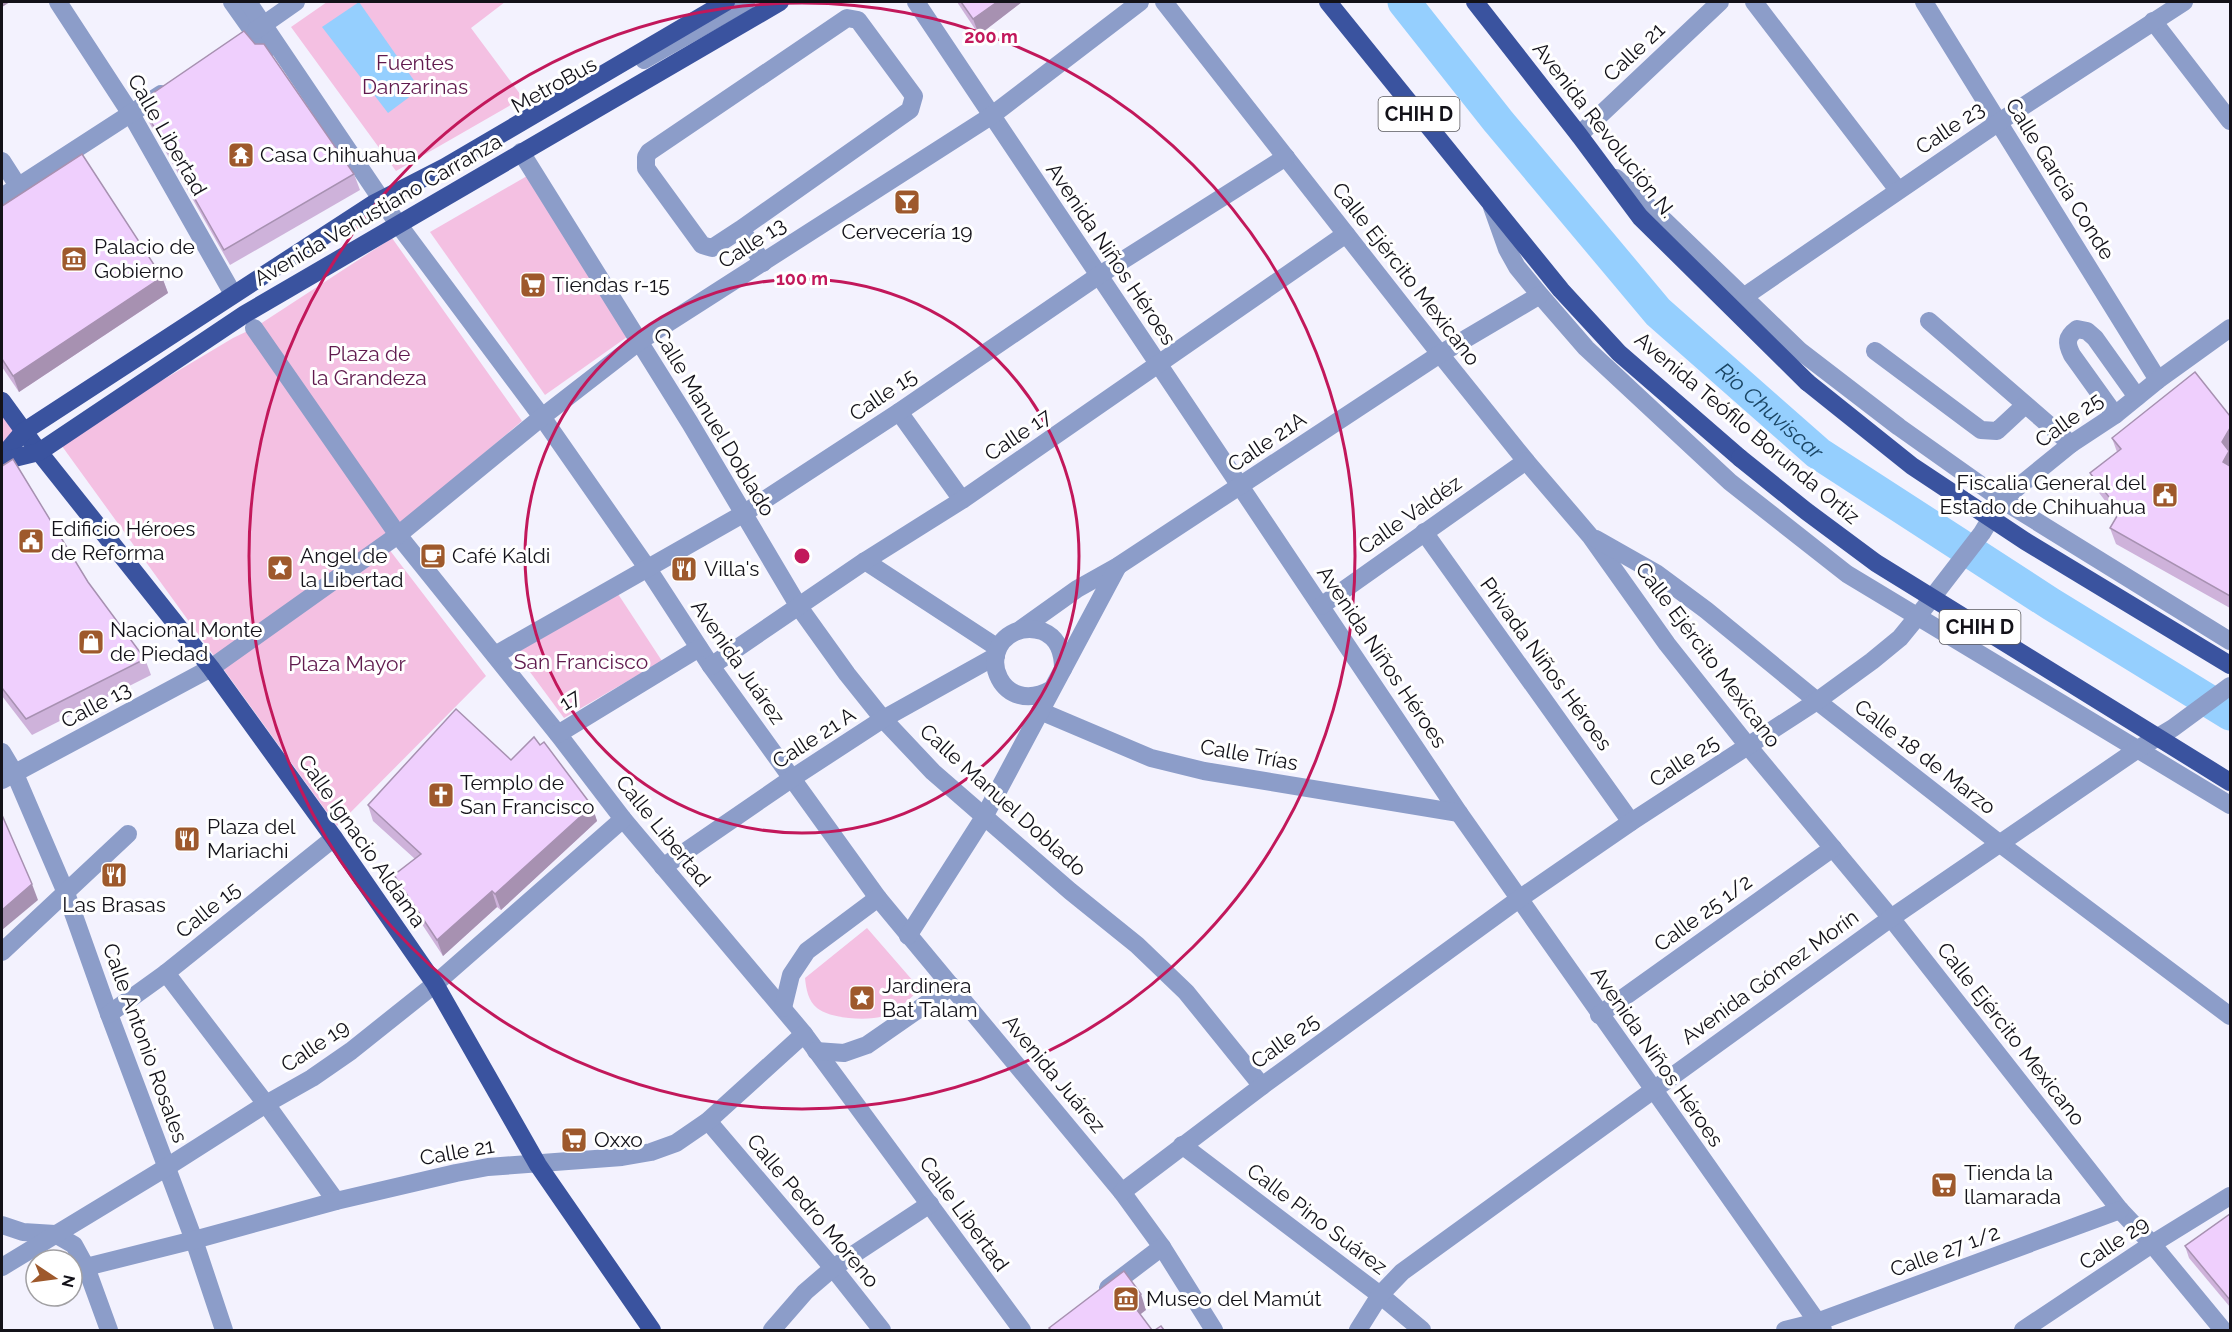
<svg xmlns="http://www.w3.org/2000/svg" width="2232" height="1332" font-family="Raleway,sans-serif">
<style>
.green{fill:#f4c0e2}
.water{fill:#95cffe}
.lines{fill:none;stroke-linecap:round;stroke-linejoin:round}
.river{stroke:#95cffe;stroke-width:33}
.minor{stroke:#8c9dc9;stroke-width:18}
.major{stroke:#3a539f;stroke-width:18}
.major-bridge{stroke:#3a539f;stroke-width:18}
.wall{fill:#ceb2da}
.shaded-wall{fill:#a791b1}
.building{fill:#efcffd;stroke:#a791b1;stroke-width:1.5}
.ring{fill:none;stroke:#c2185b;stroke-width:3}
.labels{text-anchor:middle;stroke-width:6;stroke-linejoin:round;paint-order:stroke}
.shield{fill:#fff;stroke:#5a595e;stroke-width:1.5}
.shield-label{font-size:20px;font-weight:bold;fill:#131219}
.street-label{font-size:21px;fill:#131219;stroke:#fff}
.park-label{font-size:21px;fill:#601a4e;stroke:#fff}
.poi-label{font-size:21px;fill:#131219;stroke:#fff;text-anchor:start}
.water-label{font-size:22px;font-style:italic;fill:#1a4564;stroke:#fff}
.centre{fill:#c2185b;stroke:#fff;stroke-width:3}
.ring-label{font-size:18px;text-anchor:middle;font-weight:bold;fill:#c2185b;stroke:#fff;stroke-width:6;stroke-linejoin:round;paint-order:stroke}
</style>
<rect width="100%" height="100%" fill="#f3f2fe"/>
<g class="green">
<polygon points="327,2 505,2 471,28 523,98 396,171 291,27"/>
<polygon points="527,176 627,337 545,395 430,232"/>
<polygon points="392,238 522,421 382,540 486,676 337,826 59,442 233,338 254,328"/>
<polygon points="2,401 23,432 2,457"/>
<polygon points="618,594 662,661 564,718 516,653"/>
<path d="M867,928L920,989C910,999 898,1010 886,1015C871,1022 830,1019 817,1008C808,1001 806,988 805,978Z"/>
</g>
<polygon class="water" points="359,2 420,89 388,113 322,27"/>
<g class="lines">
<path class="river" id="s1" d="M1404,2L1498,121L1658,312L1818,453L2051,604L2230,714"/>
<g class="minor">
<polyline points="58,2 131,114 233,294"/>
<polyline points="232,2 266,50"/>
<polyline points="248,2 398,224 542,417 648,569 711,666 878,898 1122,1192 1162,1247 1214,1330"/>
<polyline points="916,2 1459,813 1823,1330"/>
<polyline points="1164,2 1440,354 1526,461 1591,537 1667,644 1748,746 1891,918 2120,1210 2152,1244 2223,1330"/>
<polyline points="1754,2 1898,190"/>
<polyline points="1924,2 2158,380"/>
<polyline points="2153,21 2230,121"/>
<polyline points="256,30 296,2"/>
<polyline points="644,60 746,2"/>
<polyline points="1579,135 1720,2"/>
<polyline points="521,152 690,423 799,607 847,674 883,719 933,772 1070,891 1137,945 1186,992 1262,1086"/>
<polyline points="2,161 18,186"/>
<polyline points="1616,178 1665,221 1800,351 1899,427 2002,500 2230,641"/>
<polyline points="2,197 161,94"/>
<polyline points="1492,207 1507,249 1517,267 1540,295 1586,348 1730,482 1847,574 2230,805"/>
<polyline points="741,229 712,248 702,245 646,168 646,157 649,152 847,18 858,20 914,96 910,110 741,229 763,263"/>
<polyline points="1745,296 1999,122 2184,2"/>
<polyline points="1929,321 2071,444"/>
<polyline points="254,328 398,535 558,734 623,819 804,1034 1022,1330"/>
<polyline points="1875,351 1981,430 1997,431 2025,405"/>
<polyline points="899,412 962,500"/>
<path d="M2115,415L2072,355C2066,343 2066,337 2077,329L2087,331L2095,338L2137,397"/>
<polyline points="1424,532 1631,822"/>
<polyline points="1596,539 1656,573 1706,610 1817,701 1999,843 2230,1016"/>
<polyline points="865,561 998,648"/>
<polyline points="1321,606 1526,461"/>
<polyline points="1021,629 1077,589 1118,566 1440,354 1540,295"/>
<polyline points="495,655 743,514 899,412 1098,276 1286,157"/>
<polyline points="711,666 865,561 962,500 1346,234"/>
<polyline points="1063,669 1118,566"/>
<polyline points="1040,711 1151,758 1204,771 1459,813"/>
<polyline points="558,734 699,648"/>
<polyline points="2,752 15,774 66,893 109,1014 194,1240 224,1330"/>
<polyline points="2,780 211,668 398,535 542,417 640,341 991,116 1140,2"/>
<polyline points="663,867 791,779 883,719 996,656"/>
<path d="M908,936L984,817L1063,669C1063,653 1059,638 1042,631C1033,628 1024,628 1015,632C974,651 1002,718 1052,689"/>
<polyline points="2,952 128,834"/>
<polyline points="166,973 266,1104 336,1201"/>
<polyline points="783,1008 791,975 807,951 878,898"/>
<polyline points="109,1014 166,973 334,838"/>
<polyline points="1599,1015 1833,848"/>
<polyline points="816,1051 844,1053 867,1045 952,986"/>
<polyline points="708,1121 833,1268 882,1330"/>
<polyline points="1182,1145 1380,1295 1422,1330"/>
<polyline points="1122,1192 1262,1086 1519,899 1631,822 1817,701 1872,661 1900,638 1918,616 1982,533 2002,500 2071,444 2115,415 2158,380 2230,328"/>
<polyline points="2,1225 23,1232 55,1234 74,1245 86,1267 109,1330"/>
<polyline points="2,1267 167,1167 266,1104 312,1078 351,1051 435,984 623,819"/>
<polyline points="86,1267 194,1240 336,1201 456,1173 488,1167 622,1157 651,1152 676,1143 708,1121 804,1034"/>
<polyline points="1108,1288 1162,1247"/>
<polyline points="772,1330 805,1292 833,1268 930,1204"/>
<polyline points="1358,1330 1380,1295 1402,1272 1891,918 2138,749 2173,728 2230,686"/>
<polyline points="1785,1330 1817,1322 2120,1210"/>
<polyline points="2023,1330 2152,1244 2230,1196"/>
</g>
<g class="major">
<polyline points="1328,2 1561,290 1619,353 1740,458"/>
<polyline points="1475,2 1579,135 1640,217 1807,382"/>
<polyline points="2,401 39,452 211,668 334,838 435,984 538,1165 652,1330"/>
<polyline points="2,457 23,432 373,204 445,167 726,2"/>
<polyline points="2,461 39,452 245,314 780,2"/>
</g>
<g class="major-bridge">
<polyline points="1807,382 1912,466 2025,541 2230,665"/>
<polyline points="1740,458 1806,511 1876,563 2230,782"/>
</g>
</g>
<g class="wall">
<polygon points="957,2 1022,2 979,35"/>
<polygon points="140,102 354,174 360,190 230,265 146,117"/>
<polygon points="2,206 162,277 168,293 19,392 2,367"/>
<polygon points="2230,416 2230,608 2116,544 2110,528 2117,516 2096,489 2090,473 2117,452 2112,438"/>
<polygon points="2,466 145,659 151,675 32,735 2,696"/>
<polygon points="511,760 592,806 597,821 501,910 497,907 443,956 400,891 394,875 415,859 373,821 368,805"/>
<polygon points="2230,1214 2230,1307 2189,1258 2185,1246"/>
</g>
<g class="shaded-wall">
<polygon points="2,2 10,2 2,7"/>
<polygon points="997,2 1022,2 979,35 973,19"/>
<polygon points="162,277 168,293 19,392 13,376"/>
<polygon points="2230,428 2230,476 2223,462 2222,442"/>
<polygon points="592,806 597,821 501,910 495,894"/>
<polygon points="32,884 38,900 2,930 2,910"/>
<polygon points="492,891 497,907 443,956 437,940"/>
<polygon points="1141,1294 1146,1310 1137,1317 1131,1302"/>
</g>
<g class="building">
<polygon points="961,2 997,2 973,19"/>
<polygon points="244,31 255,44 264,44 354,174 224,250 140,102"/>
<polygon points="82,154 162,277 13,376 2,359 2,206"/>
<polygon points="2195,372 2230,416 2230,428 2222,442 2229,451 2223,462 2230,466 2230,596 2110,528 2120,511 2090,473 2121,449 2112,438"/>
<polygon points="13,459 88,582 145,659 26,719 2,688 2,466"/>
<polygon points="456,709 511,760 534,737 540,745 544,742 592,806 495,894 492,891 437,940 394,875 421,854 368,805"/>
<polygon points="2,815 32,884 2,910"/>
<polygon points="2230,1214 2230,1300 2185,1246"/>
<polygon points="1124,1271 1141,1294 1131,1302 1152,1330 1051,1330 1049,1328"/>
<polygon points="1161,1326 1164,1330 1155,1330"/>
</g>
<g class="ring">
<circle cx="802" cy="556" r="277"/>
<circle cx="802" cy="556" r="553"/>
</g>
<defs>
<symbol id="temple-square" viewBox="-11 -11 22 22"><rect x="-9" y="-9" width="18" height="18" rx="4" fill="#9e592c" stroke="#fff"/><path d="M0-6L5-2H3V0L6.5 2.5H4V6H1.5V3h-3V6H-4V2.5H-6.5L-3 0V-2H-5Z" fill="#fff"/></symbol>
<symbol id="bar-square" viewBox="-11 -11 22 22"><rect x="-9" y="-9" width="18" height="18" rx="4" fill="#9e592c" stroke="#fff"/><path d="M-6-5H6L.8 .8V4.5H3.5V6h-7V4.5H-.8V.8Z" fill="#fff"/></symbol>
<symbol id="museum-square" viewBox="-11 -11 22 22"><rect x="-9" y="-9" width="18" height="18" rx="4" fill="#9e592c" stroke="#fff"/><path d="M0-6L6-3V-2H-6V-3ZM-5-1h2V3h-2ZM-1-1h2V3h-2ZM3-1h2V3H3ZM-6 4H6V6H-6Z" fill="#fff"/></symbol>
<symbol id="supermarket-square" viewBox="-11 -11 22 22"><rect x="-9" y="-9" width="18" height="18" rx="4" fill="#9e592c" stroke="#fff"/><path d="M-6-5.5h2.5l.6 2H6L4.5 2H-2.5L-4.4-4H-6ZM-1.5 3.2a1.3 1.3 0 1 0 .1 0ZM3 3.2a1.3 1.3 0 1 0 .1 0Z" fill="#fff"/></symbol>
<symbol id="civic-square" viewBox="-11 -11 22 22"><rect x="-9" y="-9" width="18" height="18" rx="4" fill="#9e592c" stroke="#fff"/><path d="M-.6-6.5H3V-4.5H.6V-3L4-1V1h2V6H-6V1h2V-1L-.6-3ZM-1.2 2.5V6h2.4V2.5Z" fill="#fff"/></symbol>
<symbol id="cafe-square" viewBox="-11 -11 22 22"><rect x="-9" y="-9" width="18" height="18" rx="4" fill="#9e592c" stroke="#fff"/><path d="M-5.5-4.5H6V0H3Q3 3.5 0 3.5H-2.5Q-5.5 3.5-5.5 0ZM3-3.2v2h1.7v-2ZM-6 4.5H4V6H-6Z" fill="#fff"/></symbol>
<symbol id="sight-square" viewBox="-11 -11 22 22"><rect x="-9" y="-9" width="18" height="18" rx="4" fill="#9e592c" stroke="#fff"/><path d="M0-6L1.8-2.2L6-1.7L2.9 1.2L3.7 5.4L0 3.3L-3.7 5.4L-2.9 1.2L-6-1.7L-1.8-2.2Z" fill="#fff"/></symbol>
<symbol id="restaurant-square" viewBox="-11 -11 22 22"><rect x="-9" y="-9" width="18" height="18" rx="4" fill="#9e592c" stroke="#fff"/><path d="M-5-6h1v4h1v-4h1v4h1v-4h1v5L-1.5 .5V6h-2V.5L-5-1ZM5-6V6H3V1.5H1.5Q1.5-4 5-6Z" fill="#fff"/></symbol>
<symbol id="shop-square" viewBox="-11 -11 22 22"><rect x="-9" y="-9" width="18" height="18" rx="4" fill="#9e592c" stroke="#fff"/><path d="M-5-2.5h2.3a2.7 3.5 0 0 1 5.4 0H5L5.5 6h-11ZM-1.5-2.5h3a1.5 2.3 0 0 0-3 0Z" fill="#fff"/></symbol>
<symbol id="church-square" viewBox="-11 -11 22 22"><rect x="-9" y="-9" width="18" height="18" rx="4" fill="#9e592c" stroke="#fff"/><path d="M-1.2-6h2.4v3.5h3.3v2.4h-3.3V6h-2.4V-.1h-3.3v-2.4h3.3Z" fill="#fff"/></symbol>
</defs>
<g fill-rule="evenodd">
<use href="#temple-square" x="226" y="140" width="30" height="30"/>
<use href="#bar-square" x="892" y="187" width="30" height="30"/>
<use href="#museum-square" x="59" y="244" width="30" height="30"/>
<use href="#supermarket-square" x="518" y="270" width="30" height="30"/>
<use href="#civic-square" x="2150" y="480" width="30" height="30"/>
<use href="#civic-square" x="16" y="526" width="30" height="30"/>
<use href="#cafe-square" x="418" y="541" width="30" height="30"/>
<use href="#sight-square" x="265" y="553" width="30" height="30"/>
<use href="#restaurant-square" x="669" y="554" width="30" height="30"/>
<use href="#shop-square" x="76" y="627" width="30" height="30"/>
<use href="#church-square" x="426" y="780" width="30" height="30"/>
<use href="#restaurant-square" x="172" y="824" width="30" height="30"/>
<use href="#restaurant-square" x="99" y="860" width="30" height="30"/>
<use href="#sight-square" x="847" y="983" width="30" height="30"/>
<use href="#supermarket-square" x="559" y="1125" width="30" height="30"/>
<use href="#supermarket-square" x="1929" y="1170" width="30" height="30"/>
<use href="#museum-square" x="1111" y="1284" width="30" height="30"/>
</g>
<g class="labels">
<g class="shield">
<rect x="1378.5" y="97" width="81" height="34" rx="4.5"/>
<rect x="1939.5" y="610" width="81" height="34" rx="4.5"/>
</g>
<g class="shield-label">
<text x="1419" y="121">CHIH D</text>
<text x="1980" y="634">CHIH D</text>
</g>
<g class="street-label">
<text transform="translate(1634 52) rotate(-43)" y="7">Calle 21</text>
<text transform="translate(554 85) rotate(-29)" y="7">MetroBus</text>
<text transform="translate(1950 128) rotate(-34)" y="7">Calle 23</text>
<text transform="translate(1604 130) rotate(52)" y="7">Avenida Revolución N.</text>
<text transform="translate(167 135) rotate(60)" y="7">Calle Libertad</text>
<text transform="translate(2060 179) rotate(58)" y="7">Calle García Conde</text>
<text transform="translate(378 210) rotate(-30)" y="7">Avenida Venustiano Carranza</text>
<text transform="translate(752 243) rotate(-33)" y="7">Calle 13</text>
<text transform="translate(1111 254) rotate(56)" y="7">Avenida Niños Héroes</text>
<text transform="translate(1406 274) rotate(52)" y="7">Calle Ejército Mexicano</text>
<text transform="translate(883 395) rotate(-34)" y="7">Calle 15</text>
<text transform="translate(2069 420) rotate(-36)" y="7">Calle 25</text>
<text transform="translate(714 422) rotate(59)" y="7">Calle Manuel Doblado</text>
<text transform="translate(1747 428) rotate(40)" y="7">Avenida Teófilo Borunda Ortiz</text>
<text transform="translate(1018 435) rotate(-34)" y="7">Calle 17</text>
<text transform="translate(1267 442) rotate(-34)" y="7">Calle 21A</text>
<text transform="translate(1410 515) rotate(-35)" y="7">Calle Valdéz</text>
<text transform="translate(1708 655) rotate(53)" y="7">Calle Ejército Mexicano</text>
<text transform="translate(1382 657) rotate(56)" y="7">Avenida Niños Héroes</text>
<text transform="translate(738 662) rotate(55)" y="7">Avenida Juárez</text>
<text transform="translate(1546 664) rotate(54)" y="7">Privada Niños Héroes</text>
<text transform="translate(570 700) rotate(-31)" y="7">17</text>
<text transform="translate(96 705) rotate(-28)" y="7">Calle 13</text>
<text transform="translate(814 738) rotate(-33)" y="7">Calle 21 A</text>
<text transform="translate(1249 755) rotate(10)" y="7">Calle Trías</text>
<text transform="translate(1925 757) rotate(38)" y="7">Calle 18 de Marzo</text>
<text transform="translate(1684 761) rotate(-33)" y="7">Calle 25</text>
<text transform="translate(1003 800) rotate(42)" y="7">Calle Manuel Doblado</text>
<text transform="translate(663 831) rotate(51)" y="7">Calle Libertad</text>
<text transform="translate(362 841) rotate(55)" y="7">Calle Ignacio Aldama</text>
<text transform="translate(208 910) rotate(-39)" y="7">Calle 15</text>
<text transform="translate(1703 913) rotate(-36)" y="7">Calle 25 1/2</text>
<text transform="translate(1770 977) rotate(-36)" y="7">Avenida Gómez Morín</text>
<text transform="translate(2011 1034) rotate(52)" y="7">Calle Ejército Mexicano</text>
<text transform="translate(1285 1041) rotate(-36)" y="7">Calle 25</text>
<text transform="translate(145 1043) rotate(70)" y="7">Calle Antonio Rosales</text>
<text transform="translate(315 1046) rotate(-34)" y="7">Calle 19</text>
<text transform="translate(1657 1057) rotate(55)" y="7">Avenida Niños Héroes</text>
<text transform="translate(1054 1074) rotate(50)" y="7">Avenida Juárez</text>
<text transform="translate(457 1152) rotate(-10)" y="7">Calle 21</text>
<text transform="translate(813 1211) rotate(50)" y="7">Calle Pedro Moreno</text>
<text transform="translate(964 1214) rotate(54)" y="7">Calle Libertad</text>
<text transform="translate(1317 1219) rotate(37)" y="7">Calle Pino Suárez</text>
<text transform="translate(2114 1243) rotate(-34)" y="7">Calle 29</text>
<text transform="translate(1945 1251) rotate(-20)" y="7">Calle 27 1/2</text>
</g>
<g class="park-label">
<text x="415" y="70">Fuentes<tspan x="415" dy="24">Danzarinas</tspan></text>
<text x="369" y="361">Plaza de<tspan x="369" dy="24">la Grandeza</tspan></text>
<text x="581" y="669">San Francisco</text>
<text x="347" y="671">Plaza Mayor</text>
</g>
<g class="poi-label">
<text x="260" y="162">Casa Chihuahua</text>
<text x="907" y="239" text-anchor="middle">Cervecería 19</text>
<text x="94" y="254">Palacio de<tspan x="94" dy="24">Gobierno</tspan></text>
<text x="552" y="292">Tiendas r-15</text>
<text x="2146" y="490" text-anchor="end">Fiscalia General del<tspan x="2146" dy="24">Estado de Chihuahua</tspan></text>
<text x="51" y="536">Edificio Héroes<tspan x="51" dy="24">de Reforma</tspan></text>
<text x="300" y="563">Angel de<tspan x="300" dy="24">la Libertad</tspan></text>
<text x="452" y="563">Café Kaldi</text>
<text x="704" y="576">Villa's</text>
<text x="110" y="637">Nacional Monte<tspan x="110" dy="24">de Piedad</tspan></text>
<text x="460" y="790">Templo de<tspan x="460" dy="24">San Francisco</tspan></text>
<text x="207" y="834">Plaza del<tspan x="207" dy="24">Mariachi</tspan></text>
<text x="114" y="912" text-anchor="middle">Las Brasas</text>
<text x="882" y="993">Jardinera<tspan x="882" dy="24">Bat Talam</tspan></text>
<text x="594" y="1147">Oxxo</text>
<text x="1964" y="1180">Tienda la<tspan x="1964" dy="24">llamarada</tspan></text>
<text x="1146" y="1306">Museo del Mamút</text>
</g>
<g class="water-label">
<text dy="8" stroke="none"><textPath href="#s1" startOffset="550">Rio Chuviscar</textPath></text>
</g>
</g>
<circle cx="802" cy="556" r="9" class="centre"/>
<g class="ring-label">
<text x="991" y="43">200 m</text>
<text x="802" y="285">100 m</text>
</g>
<rect width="2232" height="1332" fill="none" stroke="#131219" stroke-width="6"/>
<g transform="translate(54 1278) rotate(103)"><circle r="28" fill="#ffffff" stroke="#a1a0a3" stroke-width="1.5"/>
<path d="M0-4.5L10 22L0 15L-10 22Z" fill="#9e592c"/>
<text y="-9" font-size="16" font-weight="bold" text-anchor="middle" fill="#131219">N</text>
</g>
</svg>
